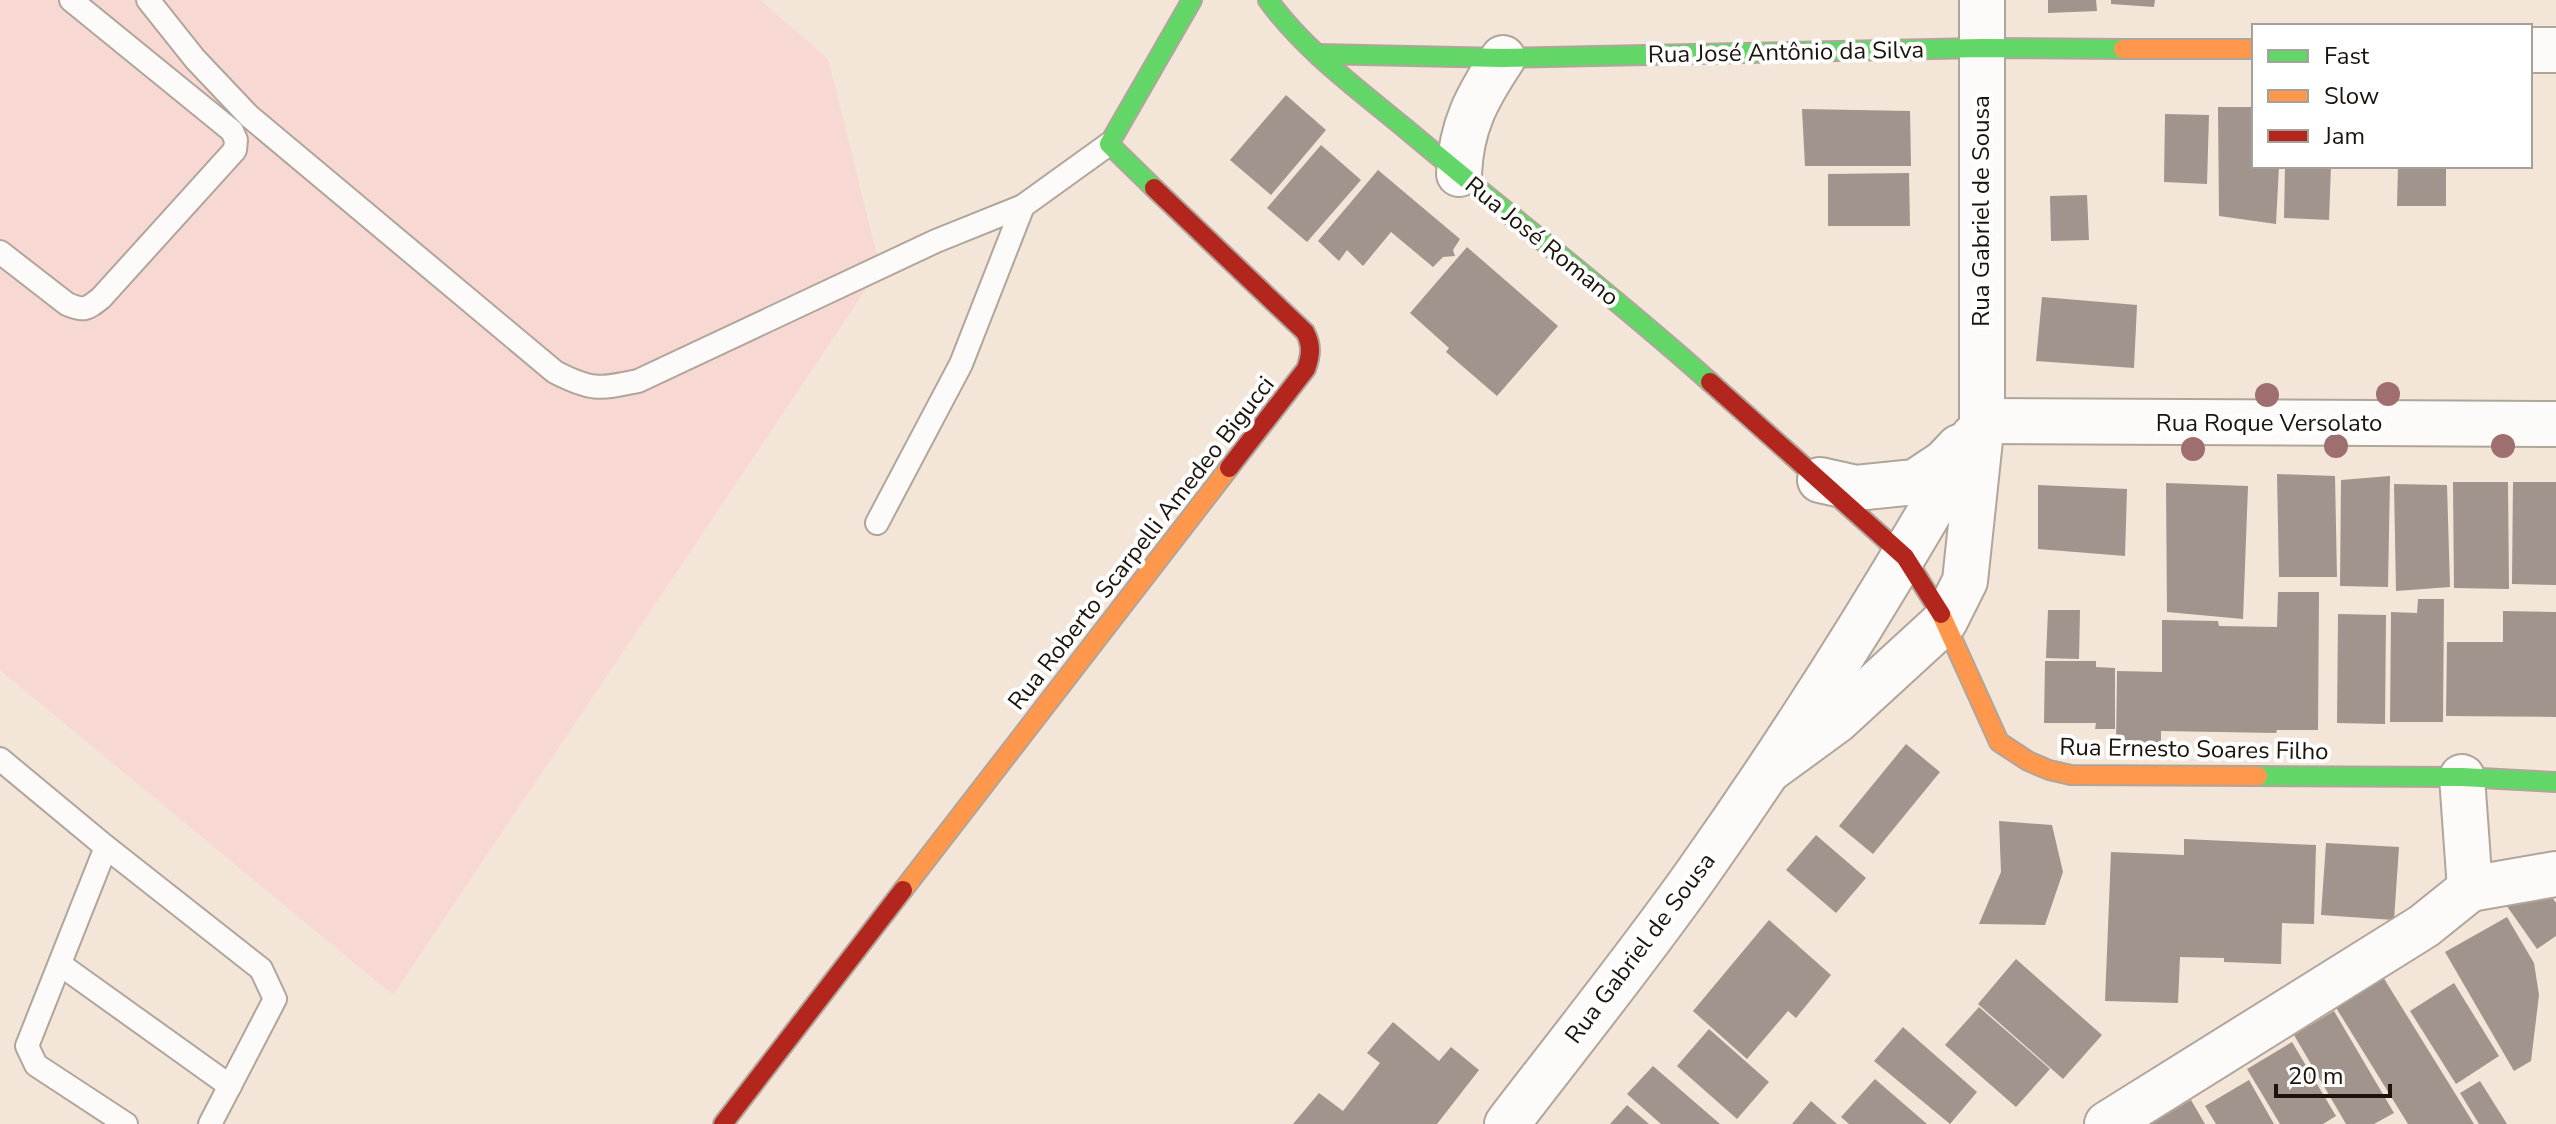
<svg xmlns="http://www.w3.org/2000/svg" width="2556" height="1124" font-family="'Nunito Sans',sans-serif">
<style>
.green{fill:#f8d8d2}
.building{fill:#a0948c}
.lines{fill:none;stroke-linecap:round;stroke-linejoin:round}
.lane-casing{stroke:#b0a59b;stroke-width:26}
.street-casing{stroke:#b0a59b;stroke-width:48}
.fast-casing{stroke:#b0a59b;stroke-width:22}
.slow-casing{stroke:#b0a59b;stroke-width:22}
.jam-casing{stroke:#b0a59b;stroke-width:22}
.lane{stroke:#fdfbf9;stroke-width:22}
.street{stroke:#fdfbf9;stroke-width:44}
.fast{stroke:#63d668;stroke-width:18}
.slow{stroke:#ff974d;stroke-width:18}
.jam{stroke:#b3261e;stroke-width:18}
.tree{fill:#9f6f70}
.labels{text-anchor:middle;stroke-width:8;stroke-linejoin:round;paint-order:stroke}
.street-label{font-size:24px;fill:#1c140b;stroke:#fff}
</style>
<rect width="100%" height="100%" fill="#f3e5d8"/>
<polygon class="green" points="0,0 760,0 828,59 880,268 393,995 0,670"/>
<g class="building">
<polygon points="2048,0 2096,0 2097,11 2048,13"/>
<polygon points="2111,0 2155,0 2154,7 2111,4"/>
<polygon points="1286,95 1326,130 1271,195 1230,160"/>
<polygon points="2218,107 2254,107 2254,166 2279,166 2276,224 2219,216"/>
<polygon points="1802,109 1910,111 1911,166 1805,166"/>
<polygon points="2165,114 2209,115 2207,184 2164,182"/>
<polygon points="1321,145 1361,180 1307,242 1267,208"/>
<polygon points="2285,166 2331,166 2329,220 2284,218"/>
<polygon points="2398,166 2446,166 2446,206 2397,206"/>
<polygon points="1378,170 1460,239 1453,250 1455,256 1443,257 1433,267 1391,232 1363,266 1347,250 1339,261 1318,241"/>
<polygon points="1909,173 1910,226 1828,226 1828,174"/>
<polygon points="2087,195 2089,240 2051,241 2050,196"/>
<polygon points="1467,247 1558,326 1497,396 1446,352 1449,348 1410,313"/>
<polygon points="2042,297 2137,305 2134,368 2036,361"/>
<polygon points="2277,474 2335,476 2337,577 2279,577"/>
<polygon points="2390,476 2388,587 2340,586 2341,480"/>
<polygon points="2453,482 2508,482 2509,589 2454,588"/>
<polygon points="2513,482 2556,482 2556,585 2512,584"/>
<polygon points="2166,483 2248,486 2243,619 2167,612"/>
<polygon points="2394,484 2447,485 2450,587 2396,591"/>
<polygon points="2038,485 2127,489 2125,556 2038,549"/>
<polygon points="2278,592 2319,592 2318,730 2277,730 2276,733 2161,731 2161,748 2116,747 2117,671 2162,672 2162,620 2218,621 2219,626 2277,627"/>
<polygon points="2418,599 2444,599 2443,722 2390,722 2391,612 2417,613"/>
<polygon points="2048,610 2080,610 2079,659 2046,658"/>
<polygon points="2503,611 2556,612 2556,717 2446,716 2447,642 2503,642"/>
<polygon points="2338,614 2386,615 2385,724 2337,723"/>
<polygon points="2045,661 2096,661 2096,667 2115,668 2115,729 2095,729 2096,723 2044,723"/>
<polygon points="1906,744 1940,772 1873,854 1839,826"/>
<polygon points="1999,821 2052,825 2063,872 2045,925 1979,924 2001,872"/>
<polygon points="1816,835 1866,878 1836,913 1786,870"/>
<polygon points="2184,839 2316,845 2314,924 2282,923 2281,964 2224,962 2224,958 2180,957 2178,1003 2105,1001 2111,852 2184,855"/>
<polygon points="2326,843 2399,847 2394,920 2321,915"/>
<polygon points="2538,877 2556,903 2556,936 2537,949 2504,902"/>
<polygon points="2507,917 2534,963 2539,995 2531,1061 2514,1071 2445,952"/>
<polygon points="1769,920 1831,975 1796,1018 1788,1011 1747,1059 1693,1011"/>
<polygon points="2016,959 2102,1035 2063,1079 1978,1004"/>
<polygon points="2383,977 2474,1124 2408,1124 2335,1006"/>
<polygon points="2454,983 2499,1056 2456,1084 2410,1011"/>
<polygon points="1979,1007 2050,1069 2016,1107 1945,1045"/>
<polygon points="2334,1011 2394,1113 2374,1124 2346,1124 2294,1035"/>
<polygon points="1393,1022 1439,1061 1451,1047 1479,1070 1437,1124 1293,1124 1319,1093 1343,1111 1380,1063 1367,1053"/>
<polygon points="1903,1027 1977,1092 1950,1124 1874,1061"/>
<polygon points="1709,1029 1769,1082 1737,1119 1677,1066"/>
<polygon points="2292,1042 2336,1116 2323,1124 2280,1124 2247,1069"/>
<polygon points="1653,1066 1720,1124 1661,1124 1627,1094"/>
<polygon points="1875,1079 1927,1124 1849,1124 1841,1117"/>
<polygon points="2249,1080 2274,1124 2216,1124 2205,1106"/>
<polygon points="2480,1081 2507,1124 2479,1124 2460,1093"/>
<polygon points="2191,1100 2205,1124 2151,1124"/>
<polygon points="1811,1101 1837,1124 1792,1124"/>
<polygon points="1627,1105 1649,1124 1610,1124"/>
</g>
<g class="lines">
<defs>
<g id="lane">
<path d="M148,0L195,59L249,116L555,372C592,391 599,389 638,381L936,241L1023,206L1109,144"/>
<path d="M0,252L67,304C84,311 86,310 101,298L235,150L236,140L232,131L71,0"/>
<polyline points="877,523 961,364 1023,206"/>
<polyline points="0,759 106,847 261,969 275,999 210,1124"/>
<polyline points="106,847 27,1046 36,1065 126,1124"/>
<polyline points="61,965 230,1086"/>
</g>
<g id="street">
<polyline points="2530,50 2556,50"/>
<path d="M1459,174C1461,126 1477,97 1503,58"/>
<polyline points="1982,421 2556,424"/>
<polyline points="1820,480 1856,488 1915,482 1945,462 1959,447"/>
<polyline points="1769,770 1836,721 1945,621 1965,581 1982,421 1982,0"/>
<polyline points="2470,889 2556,874"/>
<path d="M1507,1124C1572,1039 1640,955 1701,868C1799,729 1889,585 1973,437"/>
<polyline points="2107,1124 2424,926 2470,889 2462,777"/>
</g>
<g id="fast">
<path d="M1268,0C1305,51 1358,89 1406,129C1507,214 1612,294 1710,382"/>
<polyline points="1317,54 1503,58 1981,48 2123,49"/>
<polyline points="1154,188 1109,144 1192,0"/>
<polyline points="2258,776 2462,777 2556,782"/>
</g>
<g id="slow">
<polyline points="2123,49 2254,49"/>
<polyline points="1941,614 1999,742 2028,761 2049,770 2071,775 2258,776"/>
<polyline points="903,890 1229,468"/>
</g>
<g id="jam">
<path d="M1154,188L1305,332C1312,345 1311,355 1306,369L1229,468"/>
<polyline points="1710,382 1905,557 1941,614"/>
<polyline points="723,1124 903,890"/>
</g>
</defs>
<use href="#lane" class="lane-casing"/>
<use href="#street" class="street-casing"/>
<use href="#fast" class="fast-casing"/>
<use href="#slow" class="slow-casing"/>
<use href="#jam" class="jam-casing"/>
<use href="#lane" class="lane"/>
<use href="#street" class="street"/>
<use href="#fast" class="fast"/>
<use href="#slow" class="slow"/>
<use href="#jam" class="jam"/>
</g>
<g class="tree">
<circle cx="2388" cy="394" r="12"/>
<circle cx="2267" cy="395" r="12"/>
<circle cx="2336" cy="446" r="12"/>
<circle cx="2503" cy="446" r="12"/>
<circle cx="2193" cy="449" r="12"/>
</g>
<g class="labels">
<g class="street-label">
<text transform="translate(1786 52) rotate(-1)" y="8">Rua José Antônio da Silva</text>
<text transform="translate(1981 211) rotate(-90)" y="8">Rua Gabriel de Sousa</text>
<text transform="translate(1542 241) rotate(39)" y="8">Rua José Romano</text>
<text x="2269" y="431">Rua Roque Versolato</text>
<text transform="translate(1141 543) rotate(-52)" y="8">Rua Roberto Scarpelli Amedeo Bigucci</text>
<text transform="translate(2194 749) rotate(1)" y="8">Rua Ernesto Soares Filho</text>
<text transform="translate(1640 948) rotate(-53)" y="8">Rua Gabriel de Sousa</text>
</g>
</g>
<rect x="2252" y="24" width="280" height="144" fill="#ffffff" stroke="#a4a19d" stroke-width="2"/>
<rect x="2268" y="50" width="40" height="12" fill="#63d668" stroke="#a4a19d" stroke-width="2"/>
<text x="2324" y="64" font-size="24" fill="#1c140b">Fast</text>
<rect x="2268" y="90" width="40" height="12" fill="#ff974d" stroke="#a4a19d" stroke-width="2"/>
<text x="2324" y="104" font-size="24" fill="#1c140b">Slow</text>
<rect x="2268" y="130" width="40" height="12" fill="#b3261e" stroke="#a4a19d" stroke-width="2"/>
<text x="2324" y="144" font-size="24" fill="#1c140b">Jam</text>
<path d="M2276 1084v12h114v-12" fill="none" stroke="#1c140b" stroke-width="4"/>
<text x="2288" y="1084" font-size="24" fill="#1c140b" stroke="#ffffff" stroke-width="6" paint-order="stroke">20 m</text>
</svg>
